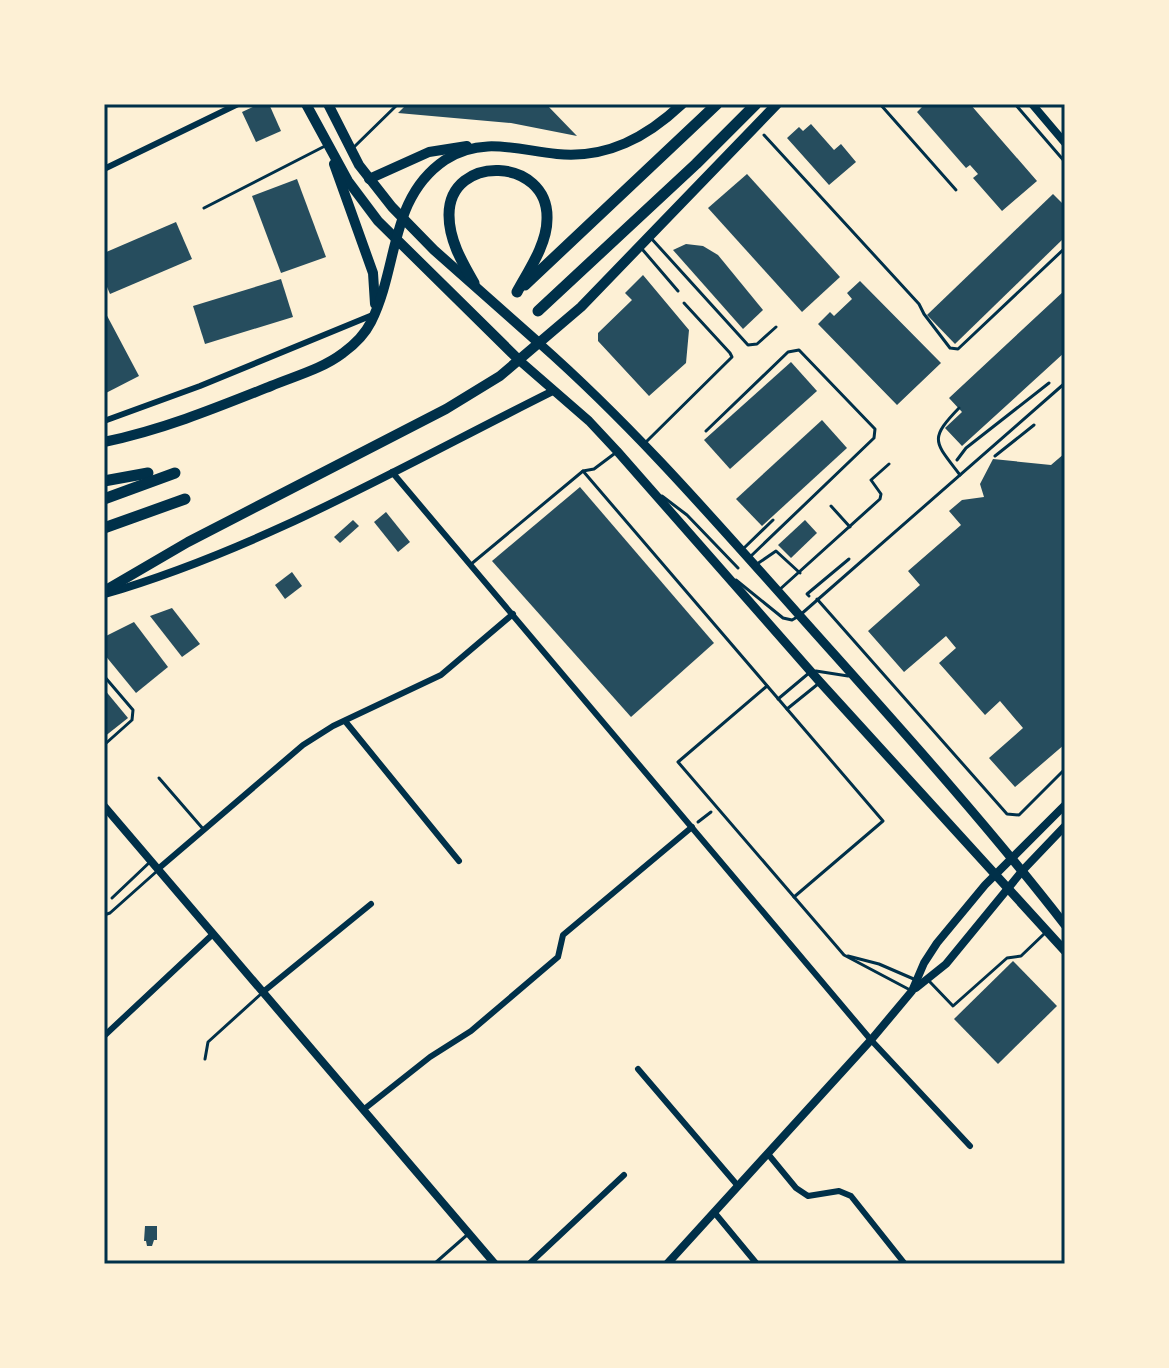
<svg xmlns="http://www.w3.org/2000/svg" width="1169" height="1368" font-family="Rubik,sans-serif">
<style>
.building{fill:#264d5e}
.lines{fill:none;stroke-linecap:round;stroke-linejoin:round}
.path{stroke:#003049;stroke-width:3}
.service{stroke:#003049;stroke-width:3}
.minor{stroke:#003049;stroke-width:6}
.tertiary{stroke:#003049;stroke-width:8}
.secondary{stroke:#003049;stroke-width:9}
.primary{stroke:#003049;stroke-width:10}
.motorway{stroke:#003049;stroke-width:11}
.neatline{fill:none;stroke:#003049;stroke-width:3}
</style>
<rect width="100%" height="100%" fill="#fdf0d5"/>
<g class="building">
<polygon points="259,104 269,104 281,131 256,142 242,112"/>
<polygon points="407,104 546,104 577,136 511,123 398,113"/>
<polygon points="919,104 970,104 1037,181 1002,211 973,178 978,174 970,165 966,168 917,112 922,107"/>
<polygon points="811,124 834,150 841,144 856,162 829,185 787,138 799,127 803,131"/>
<polygon points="747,174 840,277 802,312 708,208"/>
<polygon points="297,179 326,257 281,273 252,196"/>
<polygon points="1053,194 1065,206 1065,237 955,344 927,315"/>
<polygon points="176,222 192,259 110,294 104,280 104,253"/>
<polygon points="686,244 703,246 718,255 763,310 743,329 673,250"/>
<polygon points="643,275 689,330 686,363 649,396 598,341 598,333 632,300 625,293"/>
<polygon points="281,279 293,317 205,344 193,306"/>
<polygon points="860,281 941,363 897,405 818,324 830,312 834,316 852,299 847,293"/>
<polygon points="1065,290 1065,352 962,446 945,428 962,412 949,398"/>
<polygon points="104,310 139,376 104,394"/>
<polygon points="791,362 817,391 730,469 704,440"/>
<polygon points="822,420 847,448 762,526 736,499"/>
<polygon points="1065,453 1065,744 1015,787 989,758 1023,728 1000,701 985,715 939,663 956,648 946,636 904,672 868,631 920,585 908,571 961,525 949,511 962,500 984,497 980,484 993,459 1051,465"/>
<polygon points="580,487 714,643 631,717 492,561"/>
<polygon points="386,512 410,542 398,552 374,522"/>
<polygon points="353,520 359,526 340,543 334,537"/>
<polygon points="805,520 817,533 791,558 778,545"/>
<polygon points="292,572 302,586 285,599 275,585"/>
<polygon points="172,608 200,644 182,657 150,616"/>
<polygon points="134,622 168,667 136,693 104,654 104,637"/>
<polygon points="104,689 128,718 104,737"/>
<polygon points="1013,961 1057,1006 998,1064 954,1019"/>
<polygon points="145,1226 157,1226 157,1240 154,1240 152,1246 147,1246 146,1241 144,1241"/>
</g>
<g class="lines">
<g class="path">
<polyline points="1015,104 1065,162"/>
<polyline points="764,135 919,304 924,314 950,348 958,349 1065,248"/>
<polyline points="957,460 966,448 1049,383"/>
<polyline points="809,596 807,594 849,559"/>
<polyline points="698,822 711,812"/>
</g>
<g class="service">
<polyline points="880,104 956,190"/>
<polyline points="353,148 398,104"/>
<polyline points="204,208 325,146"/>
<polyline points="650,237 748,345 757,344 776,327"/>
<polyline points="642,249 678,291"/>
<path d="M959,408C928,440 935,442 960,475"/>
<polyline points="706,431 788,352 799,350 875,429 874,438 751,556"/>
<polyline points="647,441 732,357 730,353 684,303"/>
<polyline points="995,456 1034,425"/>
<polyline points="583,471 594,469 614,454"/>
<polyline points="662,496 687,515 738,568"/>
<polyline points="831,506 850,527"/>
<polyline points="744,548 773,520"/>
<polyline points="757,564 776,551 800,573"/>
<polyline points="470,565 583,471 883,821 794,897"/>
<polyline points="736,580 783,618 792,620 799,616 1065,383"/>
<polyline points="778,591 880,499 881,494 871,480 889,464"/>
<polyline points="817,599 1007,814 1019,815 1065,769"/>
<polyline points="816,671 848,676"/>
<polyline points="104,676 133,710 132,720 104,745"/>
<polyline points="767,686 678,762 844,955 912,991"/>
<polyline points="778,699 809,673"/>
<polyline points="787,709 818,684"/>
<polyline points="159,778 204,830"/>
<polyline points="112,898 151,861"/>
<polyline points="104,915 110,913 156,872"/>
<polyline points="848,956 879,964 916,980"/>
<polyline points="930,982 953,1006 1007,958 1021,956 1044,934"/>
<polyline points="205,1059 208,1042 261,994"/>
<polyline points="434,1264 467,1235"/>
</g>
<g class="minor">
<polyline points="104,169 238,104"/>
<polyline points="104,421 200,386 375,314"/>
<polyline points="392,472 871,1040 970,1146"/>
<polyline points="345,721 459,861"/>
<polyline points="158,869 303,745 333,726 441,675 513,614"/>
<polyline points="263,992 371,904"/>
<polyline points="104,1036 213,934"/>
<polyline points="638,1069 738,1186"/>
<polyline points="363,1110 430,1057 471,1031 558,957 563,935 692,827"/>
<polyline points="768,1154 796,1188 808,1196 839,1191 851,1196 905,1264"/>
<polyline points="714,1212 757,1264"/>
<polyline points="529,1264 624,1175"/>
</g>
<g class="tertiary">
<polyline points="1032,104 1065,143"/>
<path d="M105,594C263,548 406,464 553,391"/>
<polyline points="104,806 495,1264"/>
<polyline points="916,988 946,964 1023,870 1065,826"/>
<polyline points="667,1264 871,1040 912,991 924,963 937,943 985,885 1065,805"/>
</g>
<g class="secondary">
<path d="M540,344C635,428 716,522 800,616C890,717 982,818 1065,925"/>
<polyline points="520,361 589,421 617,451 820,682 1065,951"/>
</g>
<g class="primary">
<polyline points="306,104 348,181 378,221 520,361"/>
<polyline points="328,104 359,165 392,207 434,250 540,344"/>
<polyline points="334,164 373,273 375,304"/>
<polyline points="369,179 429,152 467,146"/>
<path d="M104,442C162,430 216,408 271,386C295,376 322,369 343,353C354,345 365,334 371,322C399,266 389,198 445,160C482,136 517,150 557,154C607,159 647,137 682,104"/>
<polyline points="104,591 188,542 446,409 500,376 581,307 777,104"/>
</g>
<g class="motorway">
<path d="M474,283C462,262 449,240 449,215C449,153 549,157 547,219C547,244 529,270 517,292"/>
<polyline points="525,285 717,104"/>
<polyline points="538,311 696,164 756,104"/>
<polyline points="104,481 148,473"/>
<polyline points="104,499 175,473"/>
<polyline points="104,528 185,499"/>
</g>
</g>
<rect width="1169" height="1368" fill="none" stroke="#fdf0d5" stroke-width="212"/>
<rect x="106" y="106" width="957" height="1156" class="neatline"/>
</svg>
